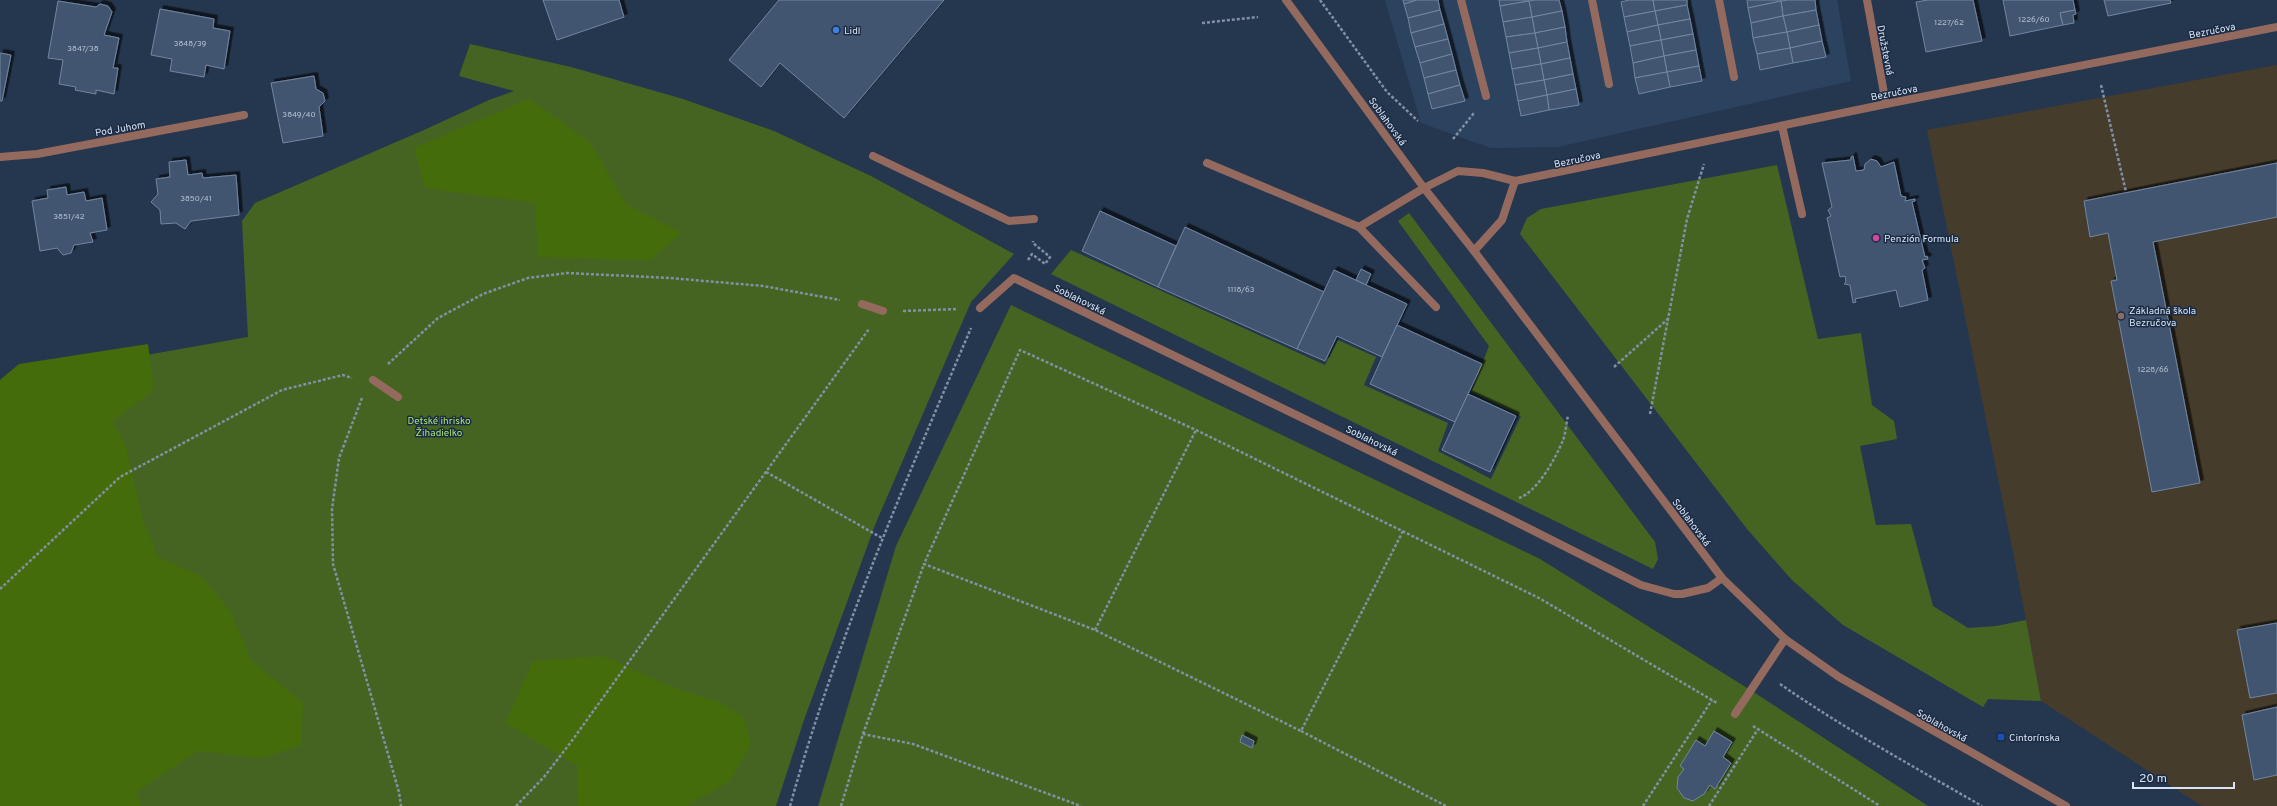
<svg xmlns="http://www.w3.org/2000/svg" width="2277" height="806" font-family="Overpass,sans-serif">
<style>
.built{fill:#2c4360}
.education{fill:#463c2c}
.green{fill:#456422}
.forest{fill:#446c0b}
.building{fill:#42556f;stroke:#7186a2;filter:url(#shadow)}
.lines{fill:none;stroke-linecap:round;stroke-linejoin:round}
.path{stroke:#8290a4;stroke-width:2.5;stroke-dasharray:3 2;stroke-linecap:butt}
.service{stroke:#946a5f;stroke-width:8}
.pedestrian{stroke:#946a5f;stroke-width:8}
.minor{stroke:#946a5f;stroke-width:8}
.shop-dot{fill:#3f7fe0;stroke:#1b2c44;stroke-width:1.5}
.hotel-dot{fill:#d1479c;stroke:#1b2c44;stroke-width:1.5}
.education-dot{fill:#8d6e63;stroke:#1b2c44;stroke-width:1.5}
.transit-dot{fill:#1a4fb4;stroke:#1b2c44;stroke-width:1.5}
.labels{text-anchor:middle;stroke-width:3;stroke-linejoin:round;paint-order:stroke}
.number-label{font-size:8px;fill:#b2c0d2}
.poi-label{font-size:10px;fill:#d8e3f3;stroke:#1b2c44;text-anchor:start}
.street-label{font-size:10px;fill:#d8e3f3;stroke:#1b2c44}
.park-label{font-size:10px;fill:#a8e16e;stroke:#1b2c44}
</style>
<defs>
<filter id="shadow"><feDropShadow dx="3.5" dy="-3.5" stdDeviation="0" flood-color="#0009"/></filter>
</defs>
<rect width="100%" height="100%" fill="#25374f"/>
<polygon class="built" points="1385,0 1837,0 1851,81 1558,147 1491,148 1421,123"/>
<polygon class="education" points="2277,65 2277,806 2202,806 2041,701 2015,562 1927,130"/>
<g class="green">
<polygon points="470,44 571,67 683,99 774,131 871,176 1014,254 971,302 875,525 804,720 776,806 0,806 124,359 248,337 242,221 255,203 424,130 489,100 514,91 459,76"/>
<polygon points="1777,165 1818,339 1861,333 1872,405 1894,421 1897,439 1860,446 1876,525 1911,524 1933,606 1968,628 1996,626 2026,620 2041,701 1988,699 1983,707 1843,625 1792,580 1747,529 1520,234 1527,218 1541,209"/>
<polygon points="1409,213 1655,542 1658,559 1653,569 1051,274 1071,250 1325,365 1338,340 1376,357 1364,385 1448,423 1438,451 1491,479 1521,416 1471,392 1489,346 1398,221"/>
<polygon points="1011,305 1540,559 1752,691 1928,806 818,806 896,546"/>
</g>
<g class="forest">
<polygon points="529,99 590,142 626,204 682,233 650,260 538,257 535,203 425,188 414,148"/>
<polygon points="148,344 154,390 112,422 125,443 142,517 158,557 201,576 231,612 251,660 303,703 301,746 262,758 198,751 136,792 142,806 0,806 0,380 19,364"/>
<polygon points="603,656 672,687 719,702 744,718 751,744 730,781 686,806 578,806 577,765 505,723 533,661"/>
</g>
<g class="building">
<polygon points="543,0 619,0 624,17 557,40"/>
<polygon points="779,0 944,0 844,118 780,63 761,87 729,60"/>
<polygon points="1403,0 1417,0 1404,4"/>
<polygon points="1417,0 1438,0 1440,10 1408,18 1404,4"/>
<polygon points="1499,0 1528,0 1529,1 1500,6"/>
<polygon points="1535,0 1559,0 1562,11 1532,17 1529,1"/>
<polygon points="1629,0 1653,0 1655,11 1624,17 1621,2"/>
<polygon points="1653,0 1687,0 1687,5 1655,11"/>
<polygon points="1747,0 1781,0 1781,1 1748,8"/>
<polygon points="1788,0 1815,0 1816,10 1783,16 1781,1"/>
<polygon points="1928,0 1973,0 1982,41 1926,52 1916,2"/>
<polygon points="2003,0 2073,0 2075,10 2060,13 2063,25 2010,36"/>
<polygon points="2104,0 2170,0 2171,3 2108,16"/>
<polygon points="58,1 96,7 100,4 108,6 112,12 104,35 119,38 113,68 118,68 114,94 96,90 96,94 75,90 76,87 59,84 63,60 48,58"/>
<polygon points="1529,1 1532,17 1503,22 1500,6"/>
<polygon points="1781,1 1783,16 1751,23 1748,8"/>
<polygon points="1687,5 1690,19 1658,25 1655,11"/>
<polygon points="160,9 214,19 213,28 230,31 224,69 206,65 204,77 170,71 172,59 151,55"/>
<polygon points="1440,10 1444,24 1411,33 1408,18"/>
<polygon points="1816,10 1819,25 1787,32 1783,16"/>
<polygon points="2075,10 2076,14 2073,15 2074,23 2063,25 2060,13"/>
<polygon points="1562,11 1565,27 1535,33 1532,17"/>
<polygon points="1655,11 1658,25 1627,32 1624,17"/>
<polygon points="1783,16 1787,32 1753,38 1751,23"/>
<polygon points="1532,17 1535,33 1506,37 1503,22"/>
<polygon points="1690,19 1693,34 1661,40 1658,25"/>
<polygon points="1444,24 1448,39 1415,47 1411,33"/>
<polygon points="1658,25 1661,40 1630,46 1627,32"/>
<polygon points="1819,25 1822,41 1790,48 1787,32"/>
<polygon points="1565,27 1567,42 1538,48 1535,33"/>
<polygon points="1787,32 1790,48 1757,54 1753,38"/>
<polygon points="1535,33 1538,48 1509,53 1506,37"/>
<polygon points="1693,34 1696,50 1664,56 1661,40"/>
<polygon points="1448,39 1452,54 1420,63 1415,47"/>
<polygon points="1661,40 1664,56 1633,63 1630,46"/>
<polygon points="1822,41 1826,57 1793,63 1790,48"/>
<polygon points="1567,42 1570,58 1541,64 1538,48"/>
<polygon points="1538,48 1541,64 1512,69 1509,53"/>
<polygon points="1790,48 1793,63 1760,70 1757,54"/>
<polygon points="1696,50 1699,66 1667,72 1664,56"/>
<polygon points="0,53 11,55 2,101 0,101"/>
<polygon points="1452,54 1456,70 1424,78 1420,63"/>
<polygon points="1664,56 1667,72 1635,78 1633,63"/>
<polygon points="1570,58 1573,74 1544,80 1541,64"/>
<polygon points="1541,64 1544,80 1515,85 1512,69"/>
<polygon points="1699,66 1702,81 1670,87 1667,72"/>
<polygon points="1456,70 1460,85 1428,94 1424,78"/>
<polygon points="1667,72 1670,87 1639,94 1635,78"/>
<polygon points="1573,74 1576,89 1547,95 1544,80"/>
<polygon points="314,76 316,89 323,93 325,101 319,107 323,136 283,143 271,83"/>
<polygon points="1544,80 1547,95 1518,101 1515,85"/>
<polygon points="1460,85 1465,101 1432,109 1428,94"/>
<polygon points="1576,89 1579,105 1549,110 1547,95"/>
<polygon points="1547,95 1549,110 1521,116 1518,101"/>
<polygon points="1853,156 1856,171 1864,170 1865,164 1871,159 1877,161 1881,167 1894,162 1901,196 1906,197 1905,201 1915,199 1915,201 1912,202 1925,257 1927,256 1928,259 1922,260 1925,268 1922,270 1928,300 1900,307 1896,290 1855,299 1856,302 1853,303 1850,285 1844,284 1846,282 1845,276 1840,277 1827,218 1831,216 1828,210 1832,207 1822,163 1851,160 1851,157"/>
<polygon points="186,160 188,175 202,173 203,178 236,175 239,215 191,221 185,229 176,223 161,224 160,210 151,202 158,194 156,179 170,177 169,162"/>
<polygon points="2277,163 2277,217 2153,242 2200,483 2152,492 2111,281 2117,280 2108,233 2090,237 2084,201"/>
<polygon points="66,187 67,195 84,192 86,201 102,198 107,230 90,233 93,242 74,245 71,253 63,255 57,248 40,251 32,201 48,198 47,190"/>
<polygon points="1100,211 1176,246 1158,287 1082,251"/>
<polygon points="1185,227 1324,292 1297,349 1158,287"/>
<polygon points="1361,269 1371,274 1366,285 1356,280"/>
<polygon points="1334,270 1407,304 1382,357 1337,336 1325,361 1297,349"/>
<polygon points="1397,325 1482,364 1455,422 1370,384"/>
<polygon points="1468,394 1516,416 1490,472 1442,450"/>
<polygon points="2277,623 2277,693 2250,698 2237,630"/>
<polygon points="2277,707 2277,775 2254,780 2242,715"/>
<polygon points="1714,731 1732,742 1723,757 1731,763 1715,789 1710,785 1704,794 1693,801 1684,798 1677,788 1678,777 1684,769 1680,766 1696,740 1705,746"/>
<polygon points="1242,735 1254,741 1252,748 1240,742"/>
</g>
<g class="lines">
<g class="path">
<polyline points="1320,0 1387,92 1418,121"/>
<polyline points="1202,23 1258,17"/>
<polyline points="2101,85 2126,192"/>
<polyline points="1453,139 1474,113"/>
<polyline points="1028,260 1032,254 1045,264 1050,257 1033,243 1033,241"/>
<polyline points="903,311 958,309"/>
<polyline points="388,364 438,318 483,294 528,278 567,273 670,278 763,286 840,300"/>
<polyline points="1614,367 1669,318"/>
<polyline points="362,398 339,458 332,509 333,564 399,792 401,806"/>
<polyline points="1650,414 1687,219 1704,164"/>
<polyline points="766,472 882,538"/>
<path d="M1519,498C1537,492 1556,458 1563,440C1566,433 1566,423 1568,416"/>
<polyline points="1403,531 1301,731 1095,630 924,564 1020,350 1196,430 1539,598 1717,703"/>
<polyline points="0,589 120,477 282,390 343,375 352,378"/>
<polyline points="1095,630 1196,430"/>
<path d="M1780,684C1845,729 1914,767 1982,806"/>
<polyline points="1753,726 1880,806"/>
<polyline points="1301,731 1446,806"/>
<polyline points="863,734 924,564"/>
<polyline points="516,806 544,777 571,742 869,329"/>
<path d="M790,806C836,641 904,485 971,328"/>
<polyline points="841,806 863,734 913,744 1081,806"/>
<polyline points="1643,806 1712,700"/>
<polyline points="1709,806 1758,729"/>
</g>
<g class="service">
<polyline points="1461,0 1486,96"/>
<polyline points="1592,0 1609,84"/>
<polyline points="1719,0 1734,77"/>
<polyline points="1782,126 1802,214"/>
<polyline points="873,156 1009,221 1034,219"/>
<polyline points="1207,163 1359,227 1424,188"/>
<polyline points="1359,227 1436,307"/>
<polyline points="1735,714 1785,639"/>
</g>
<g class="pedestrian">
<polyline points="862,304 883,311"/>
<polyline points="373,380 398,397"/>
</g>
<g class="minor">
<polyline points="1286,0 1424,188 1474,251 1722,578 1785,639 1839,677 2066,806"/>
<polyline points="1867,0 1886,104"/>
<polyline points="0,157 37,154 244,115"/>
<polyline points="1424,188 1458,171 1483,173 1515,181 1886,104 2277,27"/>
<polyline points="1474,251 1502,220 1515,181"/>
<polyline points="980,308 1014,278 1500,514 1641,585 1674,594 1682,594 1708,588 1722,578"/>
</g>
</g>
<circle class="shop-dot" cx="836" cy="30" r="4"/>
<circle class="hotel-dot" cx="1876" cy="238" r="4"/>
<circle class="education-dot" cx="2121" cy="316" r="4"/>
<rect class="transit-dot" x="1997" y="733" width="8" height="8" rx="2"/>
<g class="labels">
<g class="number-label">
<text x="2034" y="22">1226/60</text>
<text x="1949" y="25">1227/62</text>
<text x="190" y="46">3848/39</text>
<text x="83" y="51">3847/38</text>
<text x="299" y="117">3849/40</text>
<text x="196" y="201">3850/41</text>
<text x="69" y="219">3851/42</text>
<text x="1241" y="292">1118/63</text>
<text x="2153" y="372">1228/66</text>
</g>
<g class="poi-label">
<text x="844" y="34">Lidl</text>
<text x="1884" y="242">Penzión Formula</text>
<text x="2129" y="314">Základná škola<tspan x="2129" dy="12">Bezručova</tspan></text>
<text x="2009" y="741">Cintorínska</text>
</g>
<g class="street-label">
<text transform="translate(2212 30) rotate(-11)" y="4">Bezručova</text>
<text transform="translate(1886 50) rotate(79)" y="4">Družstevná</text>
<text transform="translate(1894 92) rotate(-11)" y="4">Bezručova</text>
<text transform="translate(1388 121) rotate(54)" y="4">Soblahovská</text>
<text transform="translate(120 128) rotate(-10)" y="4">Pod Juhom</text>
<text transform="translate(1577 159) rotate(-12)" y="4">Bezručova</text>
<text transform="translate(1080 299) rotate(26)" y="4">Soblahovská</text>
<text transform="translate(1372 440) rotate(26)" y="4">Soblahovská</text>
<text transform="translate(1692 522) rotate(53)" y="4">Soblahovská</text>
<text transform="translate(1942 725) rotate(29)" y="4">Soblahovská</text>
</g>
<g class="park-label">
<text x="439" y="424">Detské ihrisko<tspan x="439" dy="12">Žihadielko</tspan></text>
</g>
</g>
<path d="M2133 782v6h101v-6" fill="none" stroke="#d8e3f3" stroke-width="2"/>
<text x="2139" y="782" font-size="12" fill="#d8e3f3" stroke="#1b2c44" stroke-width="3" paint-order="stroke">20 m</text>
</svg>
